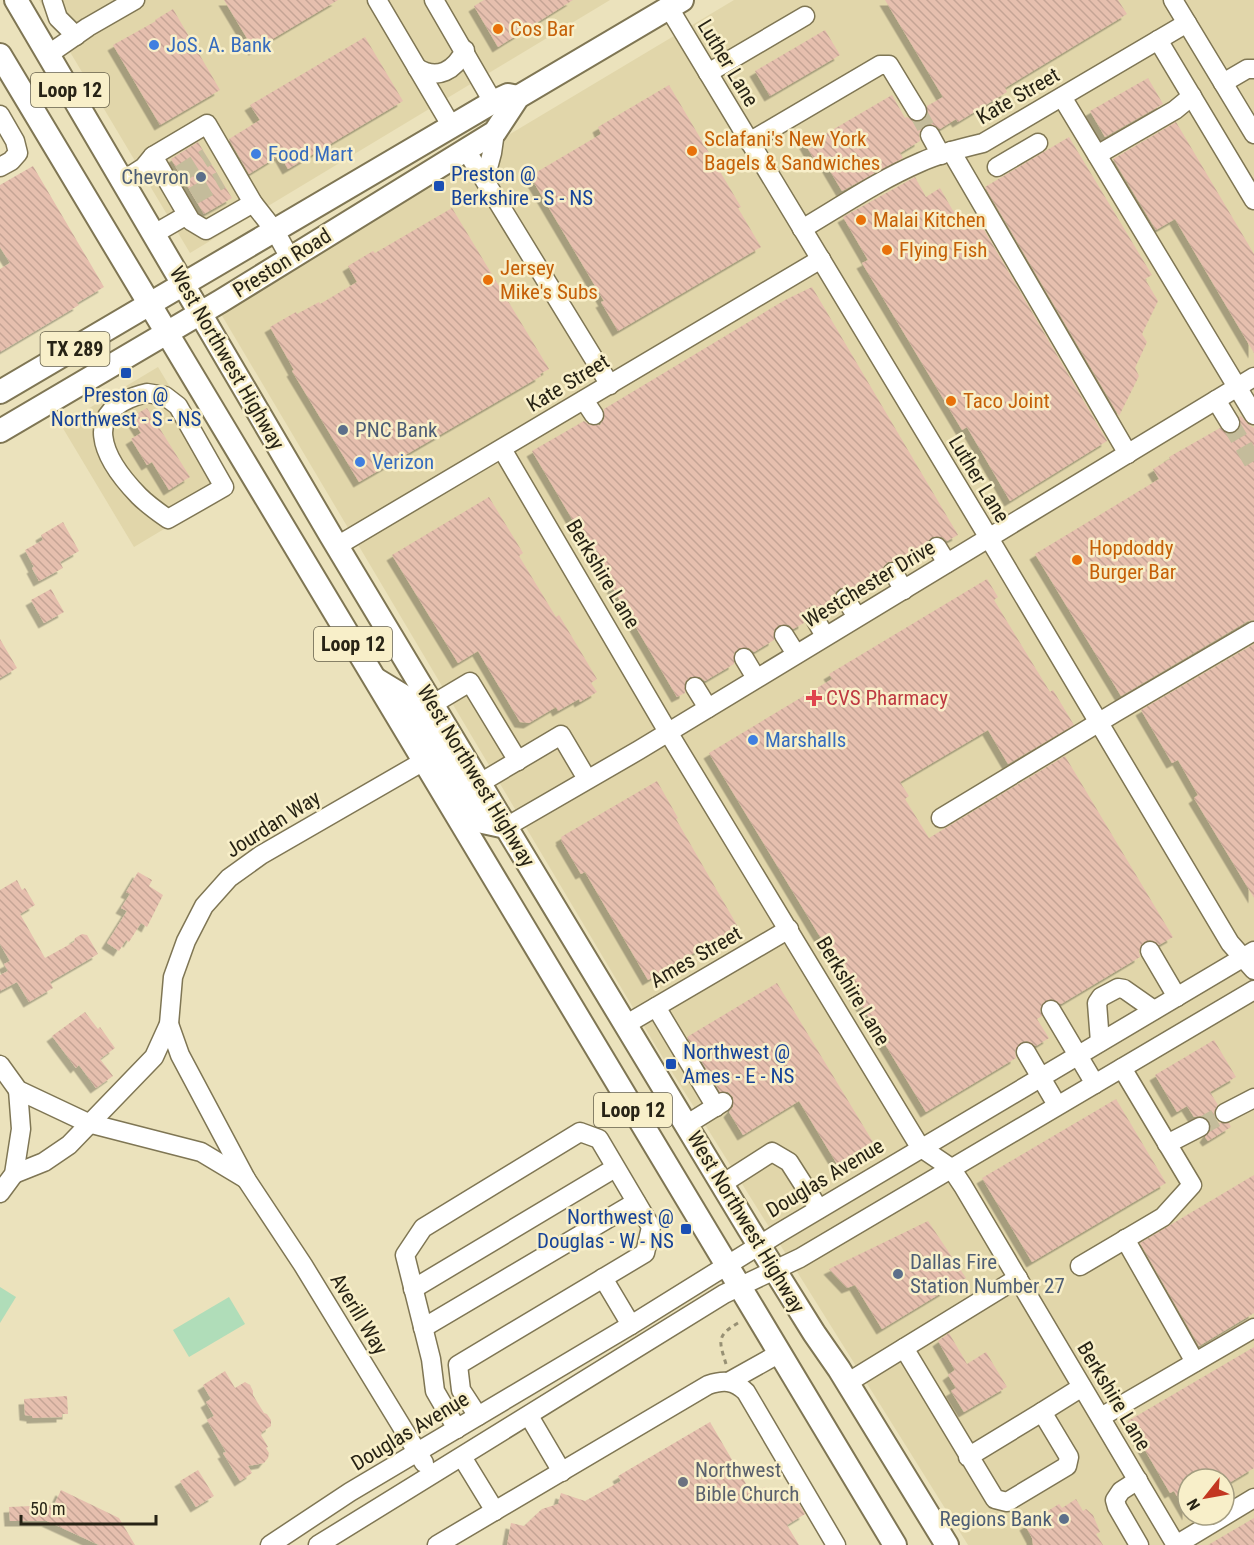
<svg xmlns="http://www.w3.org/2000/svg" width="1254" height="1545" font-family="'Roboto Condensed',sans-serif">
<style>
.built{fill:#e1d6aa;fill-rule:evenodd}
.garden{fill:#b0ddb9}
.building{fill:url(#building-back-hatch);filter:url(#shadow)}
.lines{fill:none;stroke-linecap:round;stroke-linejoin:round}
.minor-tunnel{stroke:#c4bc9b;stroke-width:18;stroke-dasharray:18 9;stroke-linecap:butt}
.minor-casing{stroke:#7f7654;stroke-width:21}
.major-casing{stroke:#7f7654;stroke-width:26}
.path{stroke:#979074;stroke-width:3;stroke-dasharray:4.5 4.5;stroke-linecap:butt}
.minor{stroke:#fff;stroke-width:18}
.major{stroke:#fff;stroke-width:22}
.food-dot{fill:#e8710a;stroke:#f8efc9;stroke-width:2}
.shop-dot{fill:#3f7fe0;stroke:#f8efc9;stroke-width:2}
.service-dot{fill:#5c6f8a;stroke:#f8efc9;stroke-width:2}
.transit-dot{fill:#1a4fb4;stroke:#f8efc9;stroke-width:2}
.health-dot{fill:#e0444e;stroke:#f8efc9;stroke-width:2}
.worship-dot{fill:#6b7280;stroke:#f8efc9;stroke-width:2}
.labels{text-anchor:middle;stroke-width:5;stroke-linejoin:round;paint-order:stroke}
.shield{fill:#f8efc9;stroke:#66604b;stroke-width:1.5}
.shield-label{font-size:20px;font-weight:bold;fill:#272315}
.food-label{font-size:21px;fill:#c56008;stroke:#f8efc9;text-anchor:start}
.shop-label{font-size:21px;fill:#366cbe;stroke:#f8efc9;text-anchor:start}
.street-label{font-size:21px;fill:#272315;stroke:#f8efc9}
.transit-label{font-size:21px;fill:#164399;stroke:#f8efc9;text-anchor:start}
.service-label{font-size:21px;fill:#4e5e75;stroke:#f8efc9;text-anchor:end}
.health-label{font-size:21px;fill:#be3a42;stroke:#f8efc9;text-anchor:start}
.worship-label{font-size:21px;fill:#5b616d;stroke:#f8efc9;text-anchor:start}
</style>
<defs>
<pattern id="building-back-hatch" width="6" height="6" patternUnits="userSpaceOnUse" patternTransform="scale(1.5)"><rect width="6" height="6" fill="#e6bfae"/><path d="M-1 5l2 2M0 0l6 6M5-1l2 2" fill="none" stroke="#c5a495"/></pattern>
<filter id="shadow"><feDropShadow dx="-5.5" dy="5.5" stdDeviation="0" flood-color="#0004"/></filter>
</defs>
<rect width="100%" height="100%" fill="#ebe2bc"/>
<g class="built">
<polygon points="39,0 610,0 190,253"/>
<path d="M734,0H1254V1545H968L657,1048L218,309ZM1188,1479H1224V1515H1188Z"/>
<polygon points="158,367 231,489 134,547 61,425"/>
</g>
<g class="garden">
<polygon points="0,1287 16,1297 0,1323"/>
<polygon points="229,1297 245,1324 189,1357 173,1330"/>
</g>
<g class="building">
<polygon points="224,0 338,0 254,50"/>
<polygon points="484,0 573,0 498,47 474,6"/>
<polygon points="885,0 1118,0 1127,14 1005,88 1007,92 958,122 956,119 940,129 931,124 924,125 919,134 920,141 900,153 903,158 842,191 823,159 816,163 803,140 819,131 822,136 892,95 905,118 907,117 917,122 922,121 927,116 927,106 943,97"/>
<polygon points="173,9 220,90 160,125 113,45 156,21 155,20"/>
<polygon points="825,30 840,55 770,96 755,71"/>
<polygon points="365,37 403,101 288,169 280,155 249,174 229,139 260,120 250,105"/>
<polygon points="1148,78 1163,104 1105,137 1090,111"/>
<polygon points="669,85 741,207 738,208 761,247 618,331 601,302 604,301 530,176 601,134 598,127"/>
<polygon points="1176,122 1254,254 1254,353 1175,219 1156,230 1113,159"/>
<polygon points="1069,137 1152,275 1145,279 1158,301 1142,334 1147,342 1135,368 1139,376 1119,416 985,187"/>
<polygon points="198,142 232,198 204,214 171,159"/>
<polygon points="33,166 104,287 77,303 79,305 0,352 0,269 10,263 0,247 0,185"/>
<polygon points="915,177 926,197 940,188 964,230 979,221 1107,441 1010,501 967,427 962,430 862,263 868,260 843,217"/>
<polygon points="452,208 549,369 540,374 541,376 359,482 292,371 294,370 270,327 296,312 297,314 319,302 320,304 357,282 348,266 373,251 375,253"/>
<polygon points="812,287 958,535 947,541 942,537 932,537 927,542 927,553 903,567 898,562 888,562 883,567 883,576 855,593 850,588 840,588 835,593 836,604 824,611 815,606 808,608 803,616 804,623 793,629 789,625 779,625 774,630 774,640 754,652 749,648 739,648 734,653 734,664 705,681 700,677 690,677 685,682 685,693 677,697 532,451 584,421 590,425 600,425 604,419 604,409 785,300"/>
<polygon points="147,408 190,477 169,490 152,462 147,465 131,439 141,433 131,417"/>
<polygon points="1241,416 1248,424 1254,428 1254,620 1248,621 1121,696 1035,554 1159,479 1153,469 1170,459 1169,457 1220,428 1230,434 1236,432 1240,428 1239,417"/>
<polygon points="489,497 523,553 519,556 556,617 559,615 597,679 591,683 597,692 580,702 579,699 558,711 556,707 529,723 520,722 478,651 458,663 392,555"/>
<polygon points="63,522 79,551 60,562 63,568 39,581 32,568 34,567 25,550 43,540 41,535"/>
<polygon points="987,579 998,597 994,600 1050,692 1053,690 1074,725 1008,764 988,730 900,782 909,796 905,799 929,838 1065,756 1173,937 1159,945 1150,940 1144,942 1139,951 1140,957 1061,1004 1051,999 1045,1001 1040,1010 1042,1016 1037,1019 1049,1038 1036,1046 1027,1041 1020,1043 1015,1051 1016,1058 926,1112 709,753 832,679 829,674"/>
<polygon points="51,589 64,612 44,623 31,600"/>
<polygon points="0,639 17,668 0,678"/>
<polygon points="1254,644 1254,898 1194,798 1198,795 1178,760 1172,763 1141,710"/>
<polygon points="657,781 678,818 676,819 738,927 648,980 585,872 581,874 561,840 562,839 561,837"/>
<polygon points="138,872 152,880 149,886 163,895 147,927 141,923 129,942 126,940 119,951 107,943 127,911 121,908 130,894 126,892"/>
<polygon points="17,880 22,890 25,888 35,905 20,914 45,958 74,942 75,938 82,934 87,935 98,954 50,982 53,988 29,1002 17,982 0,991 0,975 8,971 4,964 10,961 0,944 0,890"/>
<polygon points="777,983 873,1142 837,1164 799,1101 743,1135 729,1112 733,1107 733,1097 728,1092 720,1092 687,1037"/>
<polygon points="85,1012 98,1029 100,1027 115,1048 100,1059 113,1076 96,1088 79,1065 76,1068 52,1036"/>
<polygon points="1214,1040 1236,1077 1210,1092 1218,1105 1214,1112 1215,1119 1219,1123 1229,1123 1231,1127 1208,1141 1205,1137 1211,1128 1210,1121 1201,1116 1194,1117 1187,1106 1177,1112 1155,1075"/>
<polygon points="1116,1099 1166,1183 1032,1262 982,1178"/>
<polygon points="1254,1175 1254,1313 1199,1346 1140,1243"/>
<polygon points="928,1221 966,1278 882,1329 855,1285 847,1288 829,1269"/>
<polygon points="949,1333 967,1364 986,1352 1007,1387 964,1412 951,1391 956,1388 948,1375 955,1370 938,1341"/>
<polygon points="1254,1347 1254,1468 1224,1486 1224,1479 1188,1479 1188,1515 1174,1491 1170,1493 1128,1421"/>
<polygon points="225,1371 235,1388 245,1382 250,1385 253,1391 253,1395 264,1413 267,1414 271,1420 271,1426 262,1432 261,1435 268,1447 266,1448 269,1453 268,1458 264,1463 248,1466 252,1473 240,1481 223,1453 226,1452 207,1420 214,1416 206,1402 211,1399 203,1385"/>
<polygon points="67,1396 68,1414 62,1414 62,1417 32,1418 32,1416 25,1415 24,1399"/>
<polygon points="710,1422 752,1494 765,1487 772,1499 790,1488 805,1514 787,1525 799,1545 507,1545 511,1523 524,1526 542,1509 558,1504 561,1493 585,1501 621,1481 618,1476"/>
<polygon points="198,1470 214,1496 196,1507 180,1481"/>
<polygon points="61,1490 119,1518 135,1545 99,1545 47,1521 10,1521 9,1507 54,1505"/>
<polygon points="1076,1499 1083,1511 1086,1509 1093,1515 1100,1532 1096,1534 1103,1545 1033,1545 1032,1538 1025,1525 1059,1504 1062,1508"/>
<polygon points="1254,1518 1254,1545 1208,1545"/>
</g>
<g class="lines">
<g class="minor-tunnel">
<polyline points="917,111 930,135"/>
<polyline points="180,174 207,157"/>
<polyline points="193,196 221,180"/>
<polyline points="1230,423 1254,464"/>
<polyline points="1200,1127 1225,1113"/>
</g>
<defs>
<g id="minor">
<polyline points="52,0 58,18 76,36"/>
<polyline points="377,0 452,127"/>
<polyline points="434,0 493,102"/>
<polyline points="1173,0 1254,134"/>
<polyline points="669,8 980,523 1230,943 1254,970"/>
<polyline points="1158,40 1254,200"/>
<polyline points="49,54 88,27 135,0"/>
<path d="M417,68C438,81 455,70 465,50"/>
<polyline points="708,73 805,16"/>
<polyline points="1223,83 1247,69 1254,69"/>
<polyline points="1062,97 1254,415"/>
<polyline points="0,115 15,141 18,153 11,161 0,167"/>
<polyline points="930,135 941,155"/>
<polyline points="749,142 880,65 889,65 917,111"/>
<polyline points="466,150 610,385"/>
<polyline points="951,151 1128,454"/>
<polyline points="1097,155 1175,110 1192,96"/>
<polyline points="153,156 191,221 206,230 253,203"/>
<polyline points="997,167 1038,143"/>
<polyline points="485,179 492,153 495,132"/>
<polyline points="122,181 144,167 153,156 207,124 253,203 275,231 290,258"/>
<path d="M802,229C841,206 879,180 921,162C941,153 962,148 983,143L1187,23"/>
<polyline points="154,234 187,215"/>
<path d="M147,393L165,396L178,406L224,487L168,519C158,512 147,504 139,496C102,458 78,409 147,393Z"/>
<polyline points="584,400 594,415"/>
<polyline points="1216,400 1230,423"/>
<polyline points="502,449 668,732 909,1129 920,1147 951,1168 963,1186 1176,1545"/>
<polyline points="337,546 821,259"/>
<polyline points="937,547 947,563"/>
<polyline points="893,572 904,590"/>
<polyline points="845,598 857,617"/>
<polyline points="814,617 825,636"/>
<polyline points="784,635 796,654"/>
<polyline points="744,658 756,678"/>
<polyline points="695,687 708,708"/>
<polyline points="433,704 470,682 518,761"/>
<polyline points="480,783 561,735 587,779"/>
<polyline points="941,818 1116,712 1254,631"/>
<polyline points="506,827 639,750 1254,377"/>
<polyline points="1150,951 1177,997"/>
<polyline points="656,1007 716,1107"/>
<polyline points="1051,1010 1095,1084"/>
<polyline points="169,1024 180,1055 246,1179 303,1265 424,1463"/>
<polyline points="625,1025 789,929"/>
<polyline points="1100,1042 1097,1003 1101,997 1118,988 1124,989 1154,1010"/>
<polyline points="1026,1052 1057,1105"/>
<polyline points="0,1065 18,1090 88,1123 201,1152 246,1179"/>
<polyline points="1225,1113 1254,1098"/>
<polyline points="686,1125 723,1102"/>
<polyline points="1167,1144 1200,1127"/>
<polyline points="14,1174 44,1162 69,1145 154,1057 169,1024 173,977 186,941 204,906 229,878 261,855 424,761"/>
<polyline points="722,1184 772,1152 789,1162 819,1209"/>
<polyline points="0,1193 14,1174 21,1129 18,1090"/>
<polyline points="1125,1239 1195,1362"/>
<polyline points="1080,1266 1163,1217 1192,1185 1122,1068"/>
<polyline points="603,1278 631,1325"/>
<polyline points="413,1289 615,1168"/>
<polyline points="423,1328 636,1202"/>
<polyline points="904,1348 995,1499 1007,1502 1067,1466 1069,1457 1042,1412 968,1457"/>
<polyline points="730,1381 780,1353"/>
<polyline points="847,1383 1018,1278"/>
<polyline points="1042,1412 1082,1387"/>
<polyline points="529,1416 562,1472"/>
<polyline points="1101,1417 1254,1328"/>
<polyline points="457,1429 435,1391 431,1359 405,1255 423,1228 580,1132 599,1139 651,1227 645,1253 458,1365 461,1390 478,1416"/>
<polyline points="462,1457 495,1511"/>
<polyline points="1138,1480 1121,1491 1115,1500 1117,1507 1139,1545"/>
<polyline points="270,1545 350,1492 631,1325 779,1233 1254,951"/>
<polyline points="318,1545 724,1294 800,1258 1254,990"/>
<path d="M437,1545L708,1385C723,1380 734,1380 746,1392L836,1545"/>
<polyline points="1176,1545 1254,1498"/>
</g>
<g id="major">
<polyline points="16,0 331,536 506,827 749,1229 814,1333 839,1369 947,1545"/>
<polyline points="0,55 895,1545"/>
<polyline points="0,392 493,102 508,95 518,97"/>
<polyline points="0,431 221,301 495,132 518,97 682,0"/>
<polyline points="377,680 405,697 477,816 483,822 506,827"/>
</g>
</defs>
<use href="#minor" class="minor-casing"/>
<use href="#major" class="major-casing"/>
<path class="path" d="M726,1364C719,1341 716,1336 738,1323"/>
<use href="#minor" class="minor"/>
<use href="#major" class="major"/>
</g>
<g class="food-dot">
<circle cx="498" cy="29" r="6"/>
<circle cx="692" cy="151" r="6"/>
<circle cx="861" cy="220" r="6"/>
<circle cx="887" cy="250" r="6"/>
<circle cx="488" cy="280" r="6"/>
<circle cx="951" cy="401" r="6"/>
<circle cx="1077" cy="560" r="6"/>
</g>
<g class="shop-dot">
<circle cx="154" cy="45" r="6"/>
<circle cx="256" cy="154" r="6"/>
<circle cx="360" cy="462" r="6"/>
<circle cx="753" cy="740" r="6"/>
</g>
<g class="service-dot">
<circle cx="201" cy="177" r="6"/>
<circle cx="343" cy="430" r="6"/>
<circle cx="898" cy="1274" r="6"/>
<circle cx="1064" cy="1519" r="6"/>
</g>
<g class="transit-dot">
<rect x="433" y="180" width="12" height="12" rx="3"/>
<rect x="120" y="367" width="12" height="12" rx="3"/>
<rect x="665" y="1058" width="12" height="12" rx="3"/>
<rect x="680" y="1223" width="12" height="12" rx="3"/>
</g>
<path class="health-dot" d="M811 689h6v6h6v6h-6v6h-6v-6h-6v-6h6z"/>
<circle class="worship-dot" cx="683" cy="1482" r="6"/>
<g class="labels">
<g class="shield">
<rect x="31" y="73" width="78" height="34" rx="4.5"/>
<rect x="40.5" y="332" width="69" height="34" rx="4.5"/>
<rect x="314" y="627" width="78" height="34" rx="4.5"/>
<rect x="594" y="1093" width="78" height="34" rx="4.5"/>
</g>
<g class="shield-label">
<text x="70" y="97">Loop 12</text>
<text x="75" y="356">TX 289</text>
<text x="353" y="651">Loop 12</text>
<text x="633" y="1117">Loop 12</text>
</g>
<g class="food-label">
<text x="510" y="36">Cos Bar</text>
<text x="704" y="146">Sclafani's New York<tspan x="704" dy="24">Bagels &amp; Sandwiches</tspan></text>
<text x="873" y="227">Malai Kitchen</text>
<text x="899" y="257">Flying Fish</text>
<text x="500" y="275">Jersey<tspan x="500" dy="24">Mike's Subs</tspan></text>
<text x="963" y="408">Taco Joint</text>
<text x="1089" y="555">Hopdoddy<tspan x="1089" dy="24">Burger Bar</tspan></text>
</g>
<g class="shop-label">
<text x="166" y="52">JoS. A. Bank</text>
<text x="268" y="161">Food Mart</text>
<text x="372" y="469">Verizon</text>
<text x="765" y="747">Marshalls</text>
</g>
<g class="street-label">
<text transform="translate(728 63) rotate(59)" y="7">Luther Lane</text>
<text transform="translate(1018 96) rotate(-30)" y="7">Kate Street</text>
<text transform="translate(282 263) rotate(-32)" y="7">Preston Road</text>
<text transform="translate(227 358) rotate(60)" y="7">West Northwest Highway</text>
<text transform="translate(568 383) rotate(-31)" y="7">Kate Street</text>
<text transform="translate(979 479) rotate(59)" y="7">Luther Lane</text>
<text transform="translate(603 574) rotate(59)" y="7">Berkshire Lane</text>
<text transform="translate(869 584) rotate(-31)" y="7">Westchester Drive</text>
<text transform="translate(476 776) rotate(59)" y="7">West Northwest Highway</text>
<text transform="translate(273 824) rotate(-32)" y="7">Jourdan Way</text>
<text transform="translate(696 957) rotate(-30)" y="7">Ames Street</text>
<text transform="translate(853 991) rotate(59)" y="7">Berkshire Lane</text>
<text transform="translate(825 1178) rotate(-31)" y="7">Douglas Avenue</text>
<text transform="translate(746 1222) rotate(59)" y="7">West Northwest Highway</text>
<text transform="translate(359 1314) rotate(59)" y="7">Averill Way</text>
<text transform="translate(1114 1396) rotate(59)" y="7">Berkshire Lane</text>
<text transform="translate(410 1431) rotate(-31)" y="7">Douglas Avenue</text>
</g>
<g class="transit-label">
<text x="451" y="181">Preston @<tspan x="451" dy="24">Berkshire - S - NS</tspan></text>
<text x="126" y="402" text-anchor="middle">Preston @<tspan x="126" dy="24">Northwest - S - NS</tspan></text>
<text x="683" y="1059">Northwest @<tspan x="683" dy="24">Ames - E - NS</tspan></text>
<text x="674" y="1224" text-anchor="end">Northwest @<tspan x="674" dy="24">Douglas - W - NS</tspan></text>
</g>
<g class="service-label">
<text x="189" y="184">Chevron</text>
<text x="355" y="437" text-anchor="start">PNC Bank</text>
<text x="910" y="1269" text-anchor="start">Dallas Fire<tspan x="910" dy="24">Station Number 27</tspan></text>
<text x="1052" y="1526">Regions Bank</text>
</g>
<g class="health-label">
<text x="826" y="705">CVS Pharmacy</text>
</g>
<g class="worship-label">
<text x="695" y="1477">Northwest<tspan x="695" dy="24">Bible Church</tspan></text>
</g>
</g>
<g transform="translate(1206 1497) rotate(239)"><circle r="28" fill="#f8efc9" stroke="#a49d81" stroke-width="1.5"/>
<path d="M0-4.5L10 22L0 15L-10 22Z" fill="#c33721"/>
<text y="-9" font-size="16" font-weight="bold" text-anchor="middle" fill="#272315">N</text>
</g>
<path d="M21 1515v9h135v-9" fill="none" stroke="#272315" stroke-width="3"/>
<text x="30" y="1515" font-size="18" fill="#272315" stroke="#f8efc9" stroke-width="4.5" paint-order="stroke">50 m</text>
</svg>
